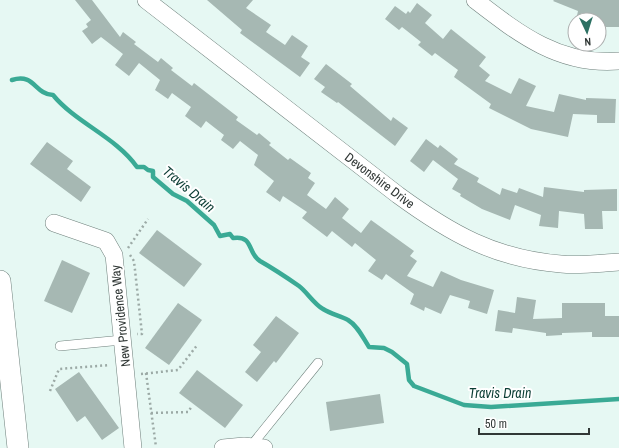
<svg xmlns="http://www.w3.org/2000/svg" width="619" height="448" font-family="'Archivo Narrow',sans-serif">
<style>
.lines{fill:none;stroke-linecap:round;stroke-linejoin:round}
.stream{stroke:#3aaa95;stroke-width:4.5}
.building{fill:#a6b8b3}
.service-casing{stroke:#6f807c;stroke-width:10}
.minor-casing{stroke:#6f807c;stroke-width:18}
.tertiary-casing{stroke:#6f807c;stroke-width:22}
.path{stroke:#9caaa6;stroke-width:2.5;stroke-dasharray:2 3;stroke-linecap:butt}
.service{stroke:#fff;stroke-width:9}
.minor{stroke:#fff;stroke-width:17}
.tertiary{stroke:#fff;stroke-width:21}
.labels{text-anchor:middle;stroke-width:4;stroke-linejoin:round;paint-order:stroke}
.street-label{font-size:13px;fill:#313836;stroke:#fff}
.water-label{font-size:14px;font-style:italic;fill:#0b3d34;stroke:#fff}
</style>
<rect width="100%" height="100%" fill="#e6f8f3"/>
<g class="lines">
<path class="stream" d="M12,80C35,73 34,94 53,95C76,123 116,137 137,167H144L148,170L153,171V177L173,194L187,201L214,225L220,236L230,234L233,238C254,235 247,253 260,261C274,269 286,277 299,286C307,292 314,304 323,309C331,314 340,316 348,320C358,326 363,338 369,347L384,348L392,352L407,364L409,380L414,386L464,405L491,407L619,399"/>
</g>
<g class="building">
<polygon points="75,0 92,0 120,37 123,32 136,42 134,44 158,62 161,58 173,68 171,70 192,86 194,83 238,117 236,120 257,135 259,133 271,143 269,145 288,160 290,158 311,173 308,178 315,183 307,195 326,209 335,197 349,209 342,218 361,233 371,220 414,251 410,256 417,261 407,276 433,287 441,271 461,280 494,290 487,314 468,308 470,301 450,295 441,314 425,307 424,311 410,304 414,294 386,274 382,280 368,271 376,260 355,243 352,247 332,231 327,237 302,218 307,212 283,196 280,202 266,192 274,181 254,165 258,155 240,141 233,149 221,140 224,135 206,121 201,128 185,116 191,107 172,93 168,99 155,90 160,80 139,63 129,76 115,65 123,54 101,37 92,44 82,31 88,27 86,24 91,20"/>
<polygon points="207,0 253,0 246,8 271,25 266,32 285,45 292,35 308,46 301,57 310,63 300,77 240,33 242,30"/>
<polygon points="554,0 619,0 619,27 599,27 599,20 576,20 578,11 553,1"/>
<polygon points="417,3 432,15 425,23 443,39 451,29 486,57 479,66 490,75 485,81 511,94 519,78 536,86 526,106 554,112 559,94 586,100 586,98 616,99 615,123 597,123 597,115 573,114 568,137 531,129 489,108 491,104 454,77 458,70 435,53 432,56 418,45 421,42 402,27 399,30 385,19 395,6 406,14 408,11 410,13"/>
<polygon points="326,64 352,84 350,86 391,121 393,117 408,128 395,146 338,102 337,103 321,92 325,87 314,79"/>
<polygon points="426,139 438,148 440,145 458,159 454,164 479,178 477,182 500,195 502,188 517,193 519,188 543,197 544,187 584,192 584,190 617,189 617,211 602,211 603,229 585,229 584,214 559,211 558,228 539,226 541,215 515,205 510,220 482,209 460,196 461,194 452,189 458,179 433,160 424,172 410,161"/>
<polygon points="47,142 73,161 67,169 91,187 81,202 30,164"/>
<polygon points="157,230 202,264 184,287 139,253"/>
<polygon points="62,260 90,273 72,313 44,301"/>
<polygon points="517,297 536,300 533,319 562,318 562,303 605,303 605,316 619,316 619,337 592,337 592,332 562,333 562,335 546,336 546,333 513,328 512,333 495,331 498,310 515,313"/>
<polygon points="178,303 202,320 169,365 145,348"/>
<polygon points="276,316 299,333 276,363 274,361 257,382 245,372 261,352 253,345"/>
<polygon points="197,370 243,405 225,428 179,393"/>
<polygon points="79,372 119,428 102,440 85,416 77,422 55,389"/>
<polygon points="380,394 384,423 330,431 326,402"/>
</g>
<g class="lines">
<defs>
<g id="service">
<polyline points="60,346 122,340"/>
<polyline points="251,446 318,363"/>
</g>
<g id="minor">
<path d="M146,0L398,195C450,233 495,259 561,264C580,266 600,263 619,262"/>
<path d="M475,0C519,34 560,66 619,61"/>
<polyline points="54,223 106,241 114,255 133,448"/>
<polyline points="223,448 244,446 264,448"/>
</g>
<polyline id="tertiary" points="0,281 18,448"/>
</defs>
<use href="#service" class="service-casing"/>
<use href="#minor" class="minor-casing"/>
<use href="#tertiary" class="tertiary-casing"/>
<g class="path">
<polyline points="128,248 148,219"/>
<polyline points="130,255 134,261 142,334 137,334"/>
<polyline points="146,373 156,447"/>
<polyline points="141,374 178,370 198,344"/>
<polyline points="50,391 59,369 110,365"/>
<polyline points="151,413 188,412 192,406"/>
</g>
<use href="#service" class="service"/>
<use href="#minor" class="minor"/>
<use href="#tertiary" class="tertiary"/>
</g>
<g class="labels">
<g class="street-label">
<text transform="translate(380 180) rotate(37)" y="5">Devonshire Drive</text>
<text transform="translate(120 316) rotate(-96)" y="5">New Providence Way</text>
</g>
<g class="water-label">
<text transform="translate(189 189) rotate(40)" y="5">Travis Drain</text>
<text x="500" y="398">Travis Drain</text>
</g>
</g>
<g transform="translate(587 32) rotate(176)"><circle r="19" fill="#ffffff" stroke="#adafaf"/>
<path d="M0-3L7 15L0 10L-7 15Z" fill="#2c7062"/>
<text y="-6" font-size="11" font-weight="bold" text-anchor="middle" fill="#313836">N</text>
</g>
<path d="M479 428v6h110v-6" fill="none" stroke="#313836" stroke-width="2"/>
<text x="485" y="428" font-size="12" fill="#313836" stroke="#ffffff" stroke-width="3" paint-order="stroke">50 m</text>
</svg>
